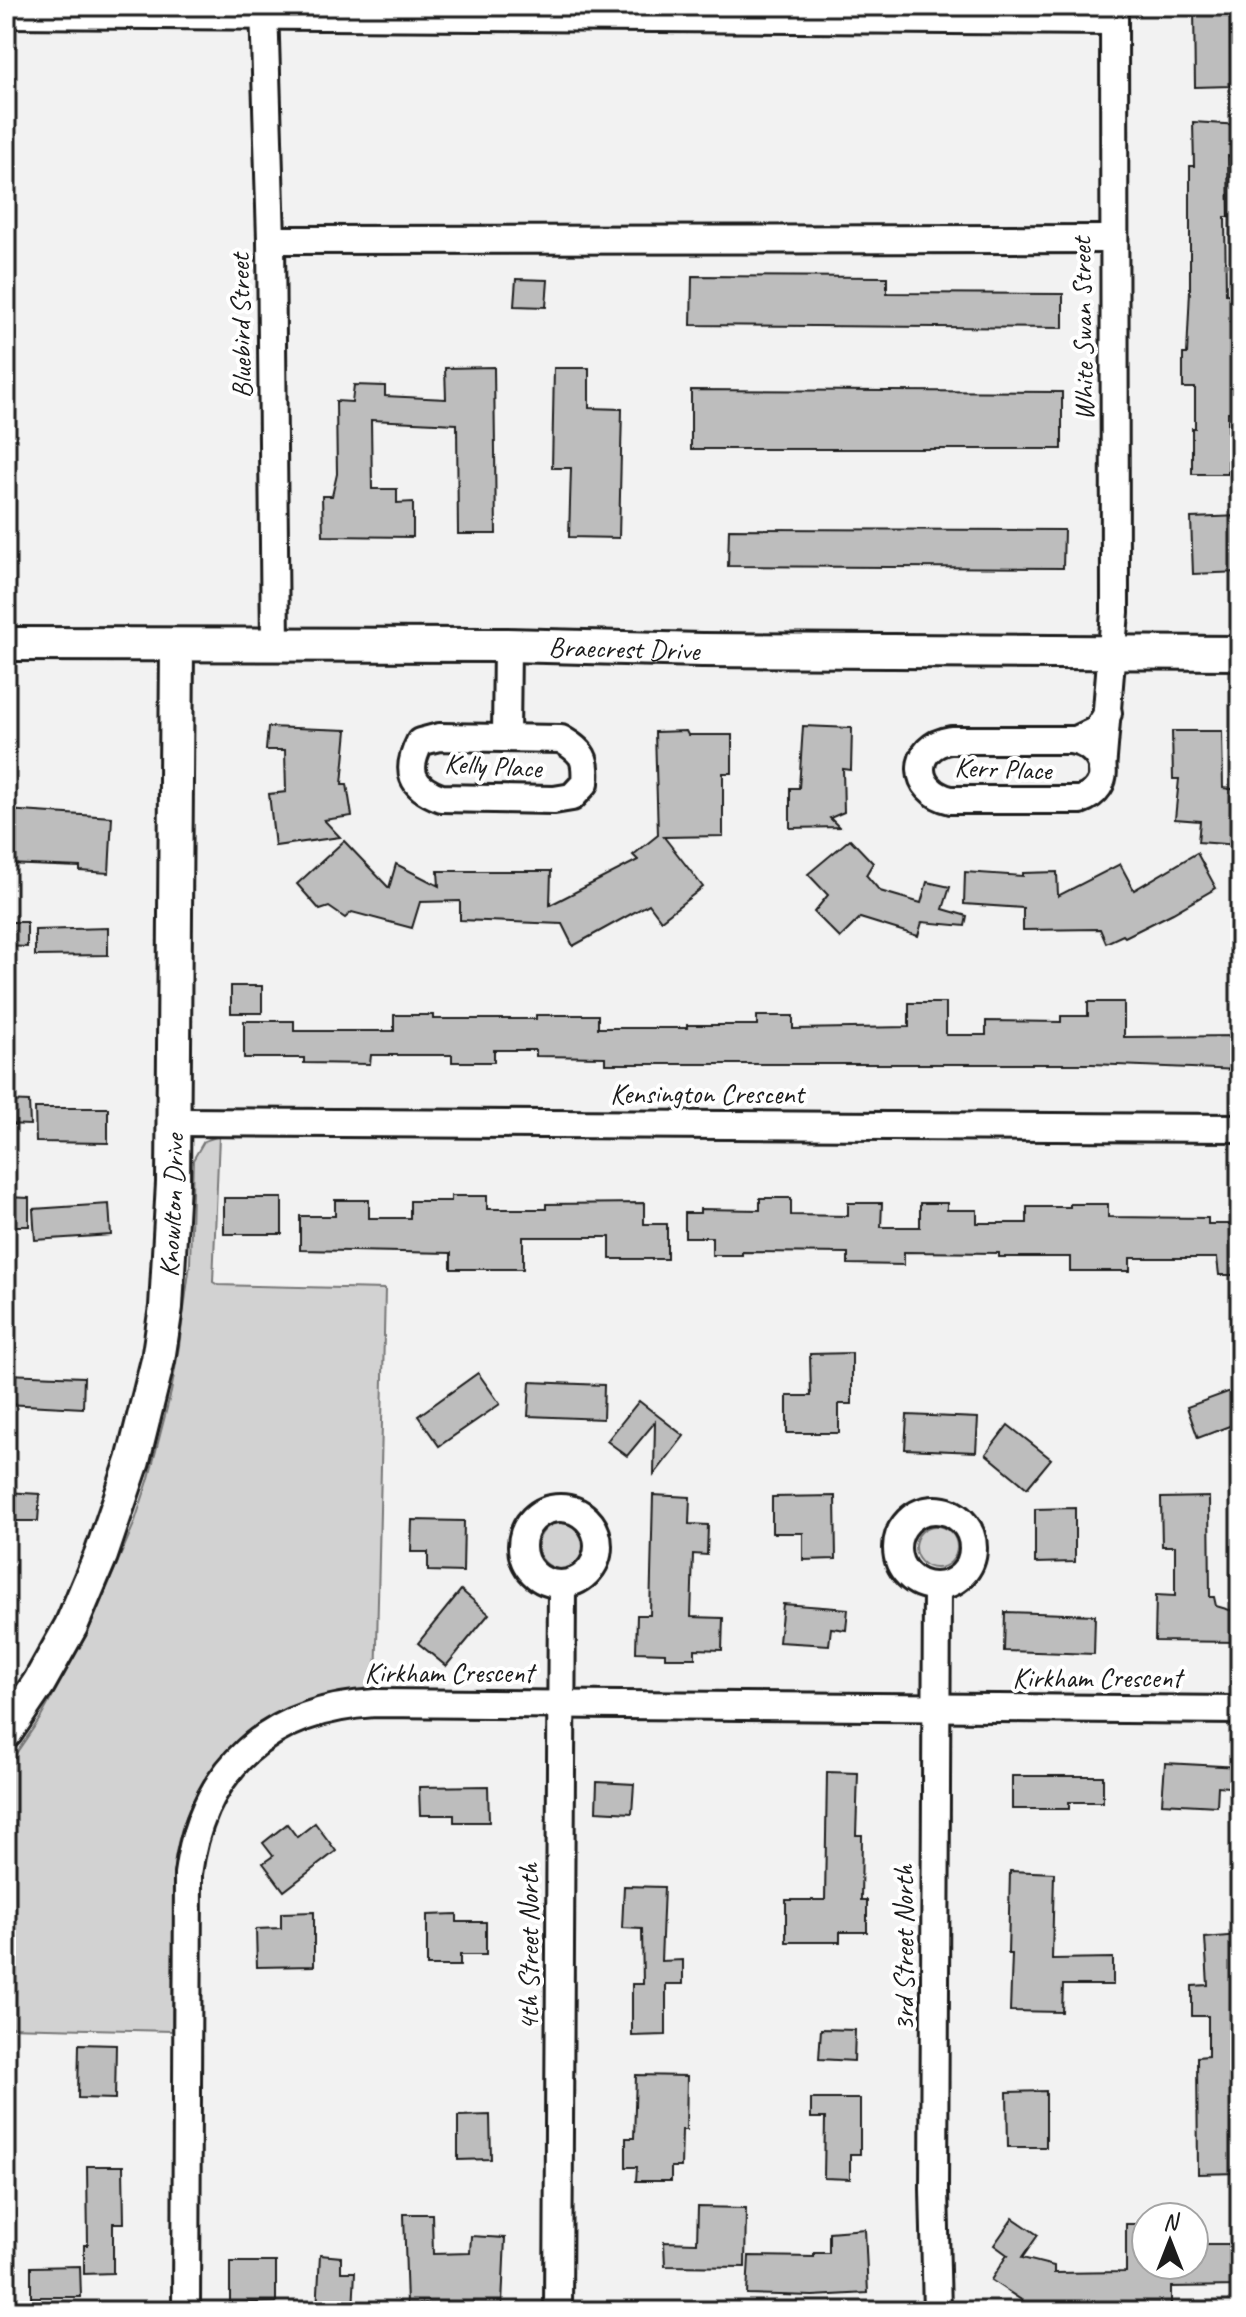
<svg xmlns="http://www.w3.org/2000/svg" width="1246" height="2317" font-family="Caveat,sans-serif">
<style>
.green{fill:#d2d2d2;stroke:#777;stroke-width:2}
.building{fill:#bdbdbd;stroke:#1c1c1c;stroke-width:2}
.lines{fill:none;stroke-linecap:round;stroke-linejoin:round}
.minor-casing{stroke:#1c1c1c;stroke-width:32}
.tertiary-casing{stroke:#1c1c1c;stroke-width:38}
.minor{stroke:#fff;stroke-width:26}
.tertiary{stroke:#fff;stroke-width:32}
.labels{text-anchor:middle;stroke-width:8;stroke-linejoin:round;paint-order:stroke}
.street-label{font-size:28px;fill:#1c1c1c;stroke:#fff}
</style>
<rect width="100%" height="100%" fill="#f2f2f2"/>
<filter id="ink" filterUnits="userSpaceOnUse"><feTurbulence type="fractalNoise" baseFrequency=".0125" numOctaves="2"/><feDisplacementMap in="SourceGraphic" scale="16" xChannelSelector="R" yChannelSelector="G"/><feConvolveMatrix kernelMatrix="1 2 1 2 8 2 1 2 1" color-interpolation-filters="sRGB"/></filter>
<g filter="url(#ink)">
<g class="green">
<path d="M219,1136L213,1282L218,1285L385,1289L376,1689C352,1694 327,1693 304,1702C238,1726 188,1784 176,1853C172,1875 173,1899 173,1921C173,1957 172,1994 172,2031L6,2027V1768L41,1717L88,1632L134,1524L149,1478L171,1392L179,1346L190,1264L193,1160L204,1141Z"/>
<circle cx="561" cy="1546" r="23"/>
<circle cx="936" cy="1547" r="21"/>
</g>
<g class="building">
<polygon points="1194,6 1230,6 1231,86 1195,87"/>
<polygon points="1193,122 1240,125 1240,156 1228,156 1229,217 1225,217 1226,294 1240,295 1240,385 1233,386 1233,412 1228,412 1228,474 1192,474 1192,428 1195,428 1195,388 1183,388 1183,354 1187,354 1190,290 1190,166 1194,166"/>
<polygon points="692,276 887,277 887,293 1063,294 1063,328 691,325"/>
<polygon points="516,279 548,280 546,307 514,306"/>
<polygon points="494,367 496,534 458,534 457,424 371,420 372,489 397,489 397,503 413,502 413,537 323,536 322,496 332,496 337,474 336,401 352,402 354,385 385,386 385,396 446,399 445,368"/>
<polygon points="554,368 589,368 589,408 622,409 619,538 569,537 571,468 552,468"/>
<polygon points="691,390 1062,392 1062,449 691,449"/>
<polygon points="1240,516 1240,572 1193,574 1191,518"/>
<polygon points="729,529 1064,530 1063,568 728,566"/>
<polygon points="803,726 852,728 851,770 843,769 844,812 830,818 839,827 790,828 790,788 799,788"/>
<polygon points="268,727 347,730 342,784 347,784 352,816 324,820 340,837 275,846 269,794 286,792 285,750 266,750"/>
<polygon points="686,731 688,735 732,735 732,773 723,773 723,836 664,837 703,887 661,920 649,904 573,946 562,924 460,920 460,901 420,902 412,928 352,912 345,918 329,907 320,910 297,884 344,841 389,888 396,864 439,886 438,871 551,871 550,905 638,860 633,855 658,835 655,732"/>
<polygon points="1172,731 1222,731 1223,788 1240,790 1239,845 1198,842 1200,821 1175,819 1179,779 1173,779"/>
<polygon points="6,810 112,817 109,873 80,871 80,867 6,864"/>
<polygon points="850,839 873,863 866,875 880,891 921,903 927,882 950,887 943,909 967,916 965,926 922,922 918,936 860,918 840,938 814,912 828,895 808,874"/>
<polygon points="1197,853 1216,888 1173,913 1125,937 1123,935 1106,943 1100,929 1023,930 1023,908 964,904 965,872 1023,876 1023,873 1057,872 1058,896 1120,864 1134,890"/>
<polygon points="6,922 27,922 27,947 6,946"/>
<polygon points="108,928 108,955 35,956 35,930"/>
<rect x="231" y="986" width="31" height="27"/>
<polygon points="1088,1002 1124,1002 1124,1037 1240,1036 1240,1070 1092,1064 605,1064 605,1057 536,1056 536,1050 494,1050 494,1062 452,1062 452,1055 371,1055 370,1064 304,1063 304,1058 244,1058 244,1021 294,1021 294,1031 394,1031 394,1015 433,1015 433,1019 536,1019 536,1015 598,1015 598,1028 687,1028 687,1025 757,1025 757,1016 793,1016 793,1029 909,1027 909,1003 946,1003 946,1035 986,1035 986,1021 1061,1022 1061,1016 1088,1016"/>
<polygon points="6,1101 29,1102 30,1125 6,1124"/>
<polygon points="35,1108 108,1108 108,1143 36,1142"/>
<polygon points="451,1196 487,1196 487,1209 546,1209 546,1204 644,1203 644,1224 667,1224 667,1259 610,1259 610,1237 523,1237 523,1269 451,1269 451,1253 300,1250 300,1216 335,1216 335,1200 369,1200 369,1218 410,1218 410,1201 451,1201"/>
<polygon points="6,1197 29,1198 29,1226 6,1226"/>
<rect x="224" y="1198" width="58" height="36"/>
<polygon points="760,1198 791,1198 791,1215 848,1216 848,1203 882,1203 881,1227 920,1227 920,1203 947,1203 947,1210 977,1210 977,1223 1027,1223 1027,1207 1070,1207 1070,1204 1108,1204 1108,1217 1208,1218 1208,1224 1240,1224 1240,1275 1219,1275 1217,1258 1130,1258 1130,1271 1070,1271 1070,1257 999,1257 999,1253 904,1252 904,1265 848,1264 848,1253 742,1252 742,1255 712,1255 712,1237 685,1237 685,1213 700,1213 700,1209 760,1210"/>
<polygon points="109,1204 111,1235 35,1240 33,1209"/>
<polygon points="852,1353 852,1404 839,1404 839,1433 787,1433 787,1396 811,1396 810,1354"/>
<polygon points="478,1373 500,1404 439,1446 418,1416"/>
<polygon points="6,1374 84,1377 83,1408 6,1404"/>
<polygon points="530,1382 604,1385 603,1419 528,1416"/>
<polygon points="1236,1389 1240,1401 1240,1422 1198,1438 1187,1407"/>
<polygon points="639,1401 684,1436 654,1475 655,1422 627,1456 607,1441"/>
<polygon points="907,1415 978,1418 976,1452 905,1449"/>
<polygon points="1008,1425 1051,1459 1027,1488 986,1454"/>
<polygon points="6,1492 40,1494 38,1521 6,1521"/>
<polygon points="653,1495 690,1497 689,1524 708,1525 707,1555 693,1554 691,1617 723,1618 722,1650 695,1649 695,1658 665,1658 665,1653 636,1652 637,1615 650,1615"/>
<polygon points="835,1496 836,1559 803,1560 803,1533 772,1533 772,1497"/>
<polygon points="1209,1497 1210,1597 1214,1597 1216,1606 1240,1613 1240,1642 1155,1641 1156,1595 1175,1596 1175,1546 1162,1546 1161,1498"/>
<polygon points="1075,1508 1075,1562 1035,1563 1035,1509"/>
<polygon points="412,1520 464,1521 463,1572 428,1571 428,1552 411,1552"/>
<polygon points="461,1590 489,1614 446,1666 418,1643"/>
<polygon points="783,1604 848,1609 846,1630 831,1628 829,1645 779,1642"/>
<polygon points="1005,1612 1095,1615 1094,1654 1004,1651"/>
<polygon points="1165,1763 1240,1767 1239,1788 1218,1786 1217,1806 1162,1803"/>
<polygon points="827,1772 858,1773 856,1835 862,1835 861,1900 867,1900 867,1932 840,1932 840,1942 786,1942 786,1900 825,1900"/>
<polygon points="1012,1776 1103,1776 1103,1802 1069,1802 1069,1809 1012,1809"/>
<polygon points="597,1782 634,1784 632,1813 596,1811"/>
<polygon points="488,1786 489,1822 454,1822 454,1815 420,1815 419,1787"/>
<polygon points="315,1823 336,1851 284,1891 263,1863 273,1856 263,1843 287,1824 297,1837"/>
<polygon points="1010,1871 1054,1873 1052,1959 1113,1958 1113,1985 1063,1985 1062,2012 1010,2011 1012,1954 1008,1954"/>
<polygon points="624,1886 664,1887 661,1961 683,1960 683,1984 666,1984 666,2035 632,2036 632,1984 643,1984 642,1929 622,1928"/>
<polygon points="314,1912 314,1966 257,1967 256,1929 281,1928 281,1913"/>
<polygon points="457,1914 457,1922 486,1922 486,1955 460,1955 460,1966 427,1966 427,1915"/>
<polygon points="1239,1935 1240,2173 1198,2174 1197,2057 1208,2056 1208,2016 1192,2016 1192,1986 1208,1985 1205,1938"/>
<polygon points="821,2029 855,2030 854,2061 819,2059"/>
<polygon points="79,2044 116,2045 115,2099 78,2098"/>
<polygon points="636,2075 687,2076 686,2130 682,2130 681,2167 671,2167 671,2181 636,2181 637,2167 626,2167 626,2138 634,2138"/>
<polygon points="1046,2091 1046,2147 1008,2147 1007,2092"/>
<polygon points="811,2099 860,2099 860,2154 850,2154 850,2179 824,2178 825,2118 811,2118"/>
<polygon points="490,2115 491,2159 458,2160 458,2116"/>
<polygon points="87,2166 123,2166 124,2223 113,2223 113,2273 84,2274 84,2245 88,2245"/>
<polygon points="698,2207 746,2208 745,2267 665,2266 664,2242 697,2243"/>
<polygon points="404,2214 432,2214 433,2254 470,2253 471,2236 505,2238 502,2305 407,2304"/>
<polygon points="1013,2218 1038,2235 1022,2258 1054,2266 1054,2273 1126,2272 1126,2224 1146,2224 1146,2265 1194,2265 1194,2244 1240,2244 1240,2286 1171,2287 1171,2306 1127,2306 1127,2303 1047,2304 1042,2311 1038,2311 991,2280 1007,2255 1009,2256 994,2245"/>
<polygon points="865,2229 868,2293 813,2296 747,2294 749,2256 814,2257 814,2253 829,2253 829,2232"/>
<polygon points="320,2255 341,2257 341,2272 355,2272 353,2311 317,2311"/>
<polygon points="230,2262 276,2262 276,2302 230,2303"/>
<polygon points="80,2266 81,2297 31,2297 31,2267"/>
</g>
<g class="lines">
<defs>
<g id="minor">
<polyline points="264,6 271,240 275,646"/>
<polyline points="6,14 1114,21"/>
<polyline points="271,240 1113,239"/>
<path d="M439,737L561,739C583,752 587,758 585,783L572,797L554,800L441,798C411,787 405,771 420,742Z"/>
<polyline points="506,737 507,645"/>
<path d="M1070,740C1108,746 1115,788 1080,800H951C912,792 910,746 951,740H1076L1097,730L1108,713"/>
<polyline points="1102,770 1115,612 1114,6"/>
<polyline points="173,1122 1240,1128"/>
<circle cx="560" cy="1546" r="38"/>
<circle cx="935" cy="1548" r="38"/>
<path d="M186,2311L188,1874C202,1768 269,1709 375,1703L1240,1710"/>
<polyline points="558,2311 562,1584"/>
<polyline points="937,2311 934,2189 937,1586"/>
</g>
<g id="tertiary">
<path id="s1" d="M6,644L507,645L702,650L1240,653"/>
<path id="s2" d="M6,1732L39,1683L71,1626L101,1555L133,1461L158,1360L166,1307L173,1183L177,646"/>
</g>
</defs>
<use href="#minor" class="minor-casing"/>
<use href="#tertiary" class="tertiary-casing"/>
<use href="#minor" class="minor"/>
<use href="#tertiary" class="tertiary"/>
</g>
</g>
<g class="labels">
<g class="street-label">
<text transform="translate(240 326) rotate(-91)" y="10">Bluebird Street</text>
<text transform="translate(1082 329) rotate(-91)" y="10">White Swan Street</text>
<text dy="10" stroke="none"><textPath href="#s1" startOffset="618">Braecrest Drive</textPath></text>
<text transform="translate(493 765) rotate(3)" y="10">Kelly Place</text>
<text transform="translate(1003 768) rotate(2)" y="10">Kerr Place</text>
<text x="707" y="1103">Kensington Crescent</text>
<text dy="10" stroke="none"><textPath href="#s2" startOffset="560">Knowlton Drive</textPath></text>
<text x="449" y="1682">Kirkham Crescent</text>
<text x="1097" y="1687">Kirkham Crescent</text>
<text transform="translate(528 1947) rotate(-90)" y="10">4th Street North</text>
<text transform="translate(903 1948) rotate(-90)" y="10">3rd Street North</text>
</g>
</g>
<rect width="1246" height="2317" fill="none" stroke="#fff" stroke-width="32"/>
<rect x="16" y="16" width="1214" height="2285" fill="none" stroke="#1c1c1c" stroke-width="3" filter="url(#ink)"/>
<g transform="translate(1170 2241)"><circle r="38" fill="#ffffff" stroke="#a4a4a4" stroke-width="2"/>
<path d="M0-6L14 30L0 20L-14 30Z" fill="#1c1c1c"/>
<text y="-12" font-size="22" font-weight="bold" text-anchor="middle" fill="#1c1c1c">N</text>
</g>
</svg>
